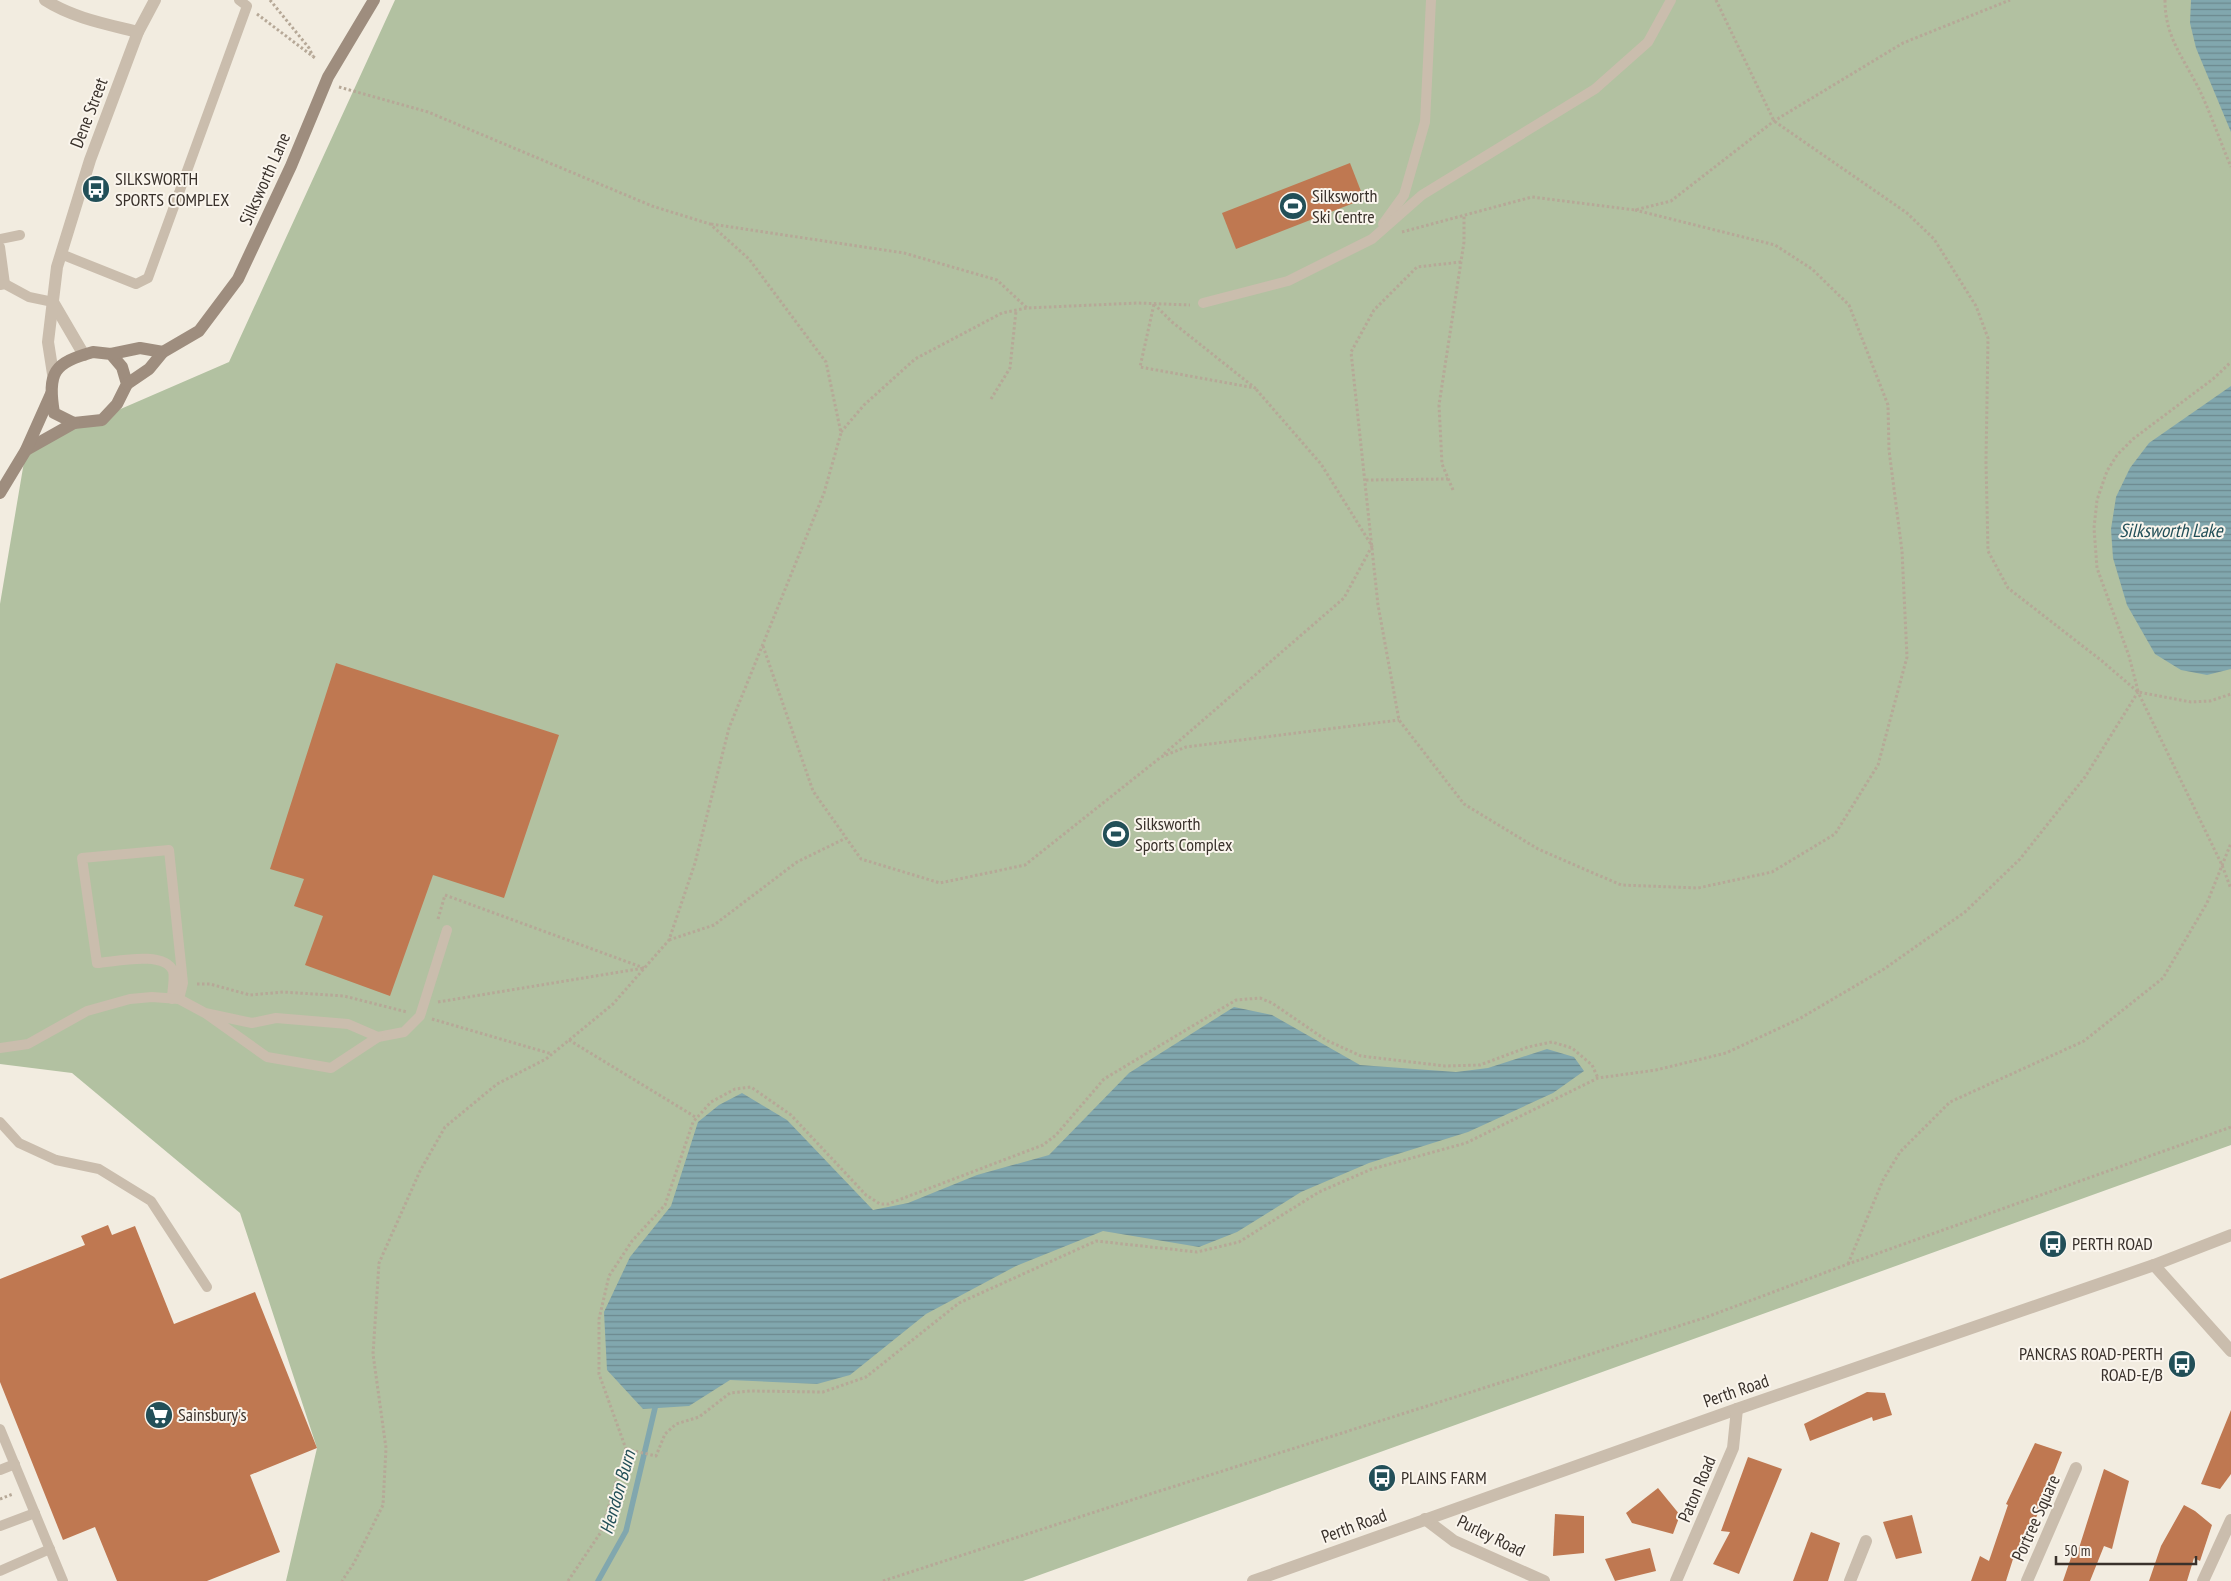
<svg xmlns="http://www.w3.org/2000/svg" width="2231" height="1581" font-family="'PT Sans Narrow',sans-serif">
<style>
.pitch{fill:#b2c1a1}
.water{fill:url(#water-rules)}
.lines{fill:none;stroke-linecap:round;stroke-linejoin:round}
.stream{stroke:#81a7ae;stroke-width:5.5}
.building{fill:#bf7851}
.path{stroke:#b6a897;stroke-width:3;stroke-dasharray:2.5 2.5;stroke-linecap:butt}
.lane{stroke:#cabdad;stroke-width:10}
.street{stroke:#cabdad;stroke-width:12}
.secondary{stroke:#9e8d7e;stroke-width:12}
.labels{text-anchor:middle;stroke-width:4;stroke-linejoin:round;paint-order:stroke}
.street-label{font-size:18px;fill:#39312b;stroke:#faf5ed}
.poi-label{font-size:18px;fill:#39312b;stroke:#faf5ed;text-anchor:start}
.water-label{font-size:19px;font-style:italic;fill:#224f58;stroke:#faf5ed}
</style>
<defs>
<pattern id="water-rules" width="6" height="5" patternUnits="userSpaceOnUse" patternTransform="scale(1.25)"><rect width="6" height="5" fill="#81a7ae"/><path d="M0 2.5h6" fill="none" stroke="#6b898e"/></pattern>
</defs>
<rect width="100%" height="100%" fill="#f2ece0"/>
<polygon class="pitch" points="395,0 2231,0 2231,1145 1023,1581 286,1581 317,1448 240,1213 72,1073 0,1064 0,604 26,450 229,362"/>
<g class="water">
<polygon points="2191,0 2231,0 2231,132 2196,48 2190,23"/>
<polygon points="2231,386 2231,669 2207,675 2181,670 2155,654 2127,605 2113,558 2111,529 2116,497 2130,468 2149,443"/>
<polygon points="1234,1007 1272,1015 1360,1065 1456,1072 1488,1068 1547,1049 1574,1057 1584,1071 1553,1093 1468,1132 1369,1163 1301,1192 1237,1232 1199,1247 1103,1231 1016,1266 926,1314 850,1375 817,1384 730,1380 689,1406 643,1409 607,1370 604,1312 630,1257 671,1206 698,1122 719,1105 742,1093 787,1120 873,1210 908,1203 977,1175 1049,1155 1129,1073"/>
</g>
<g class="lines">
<polyline class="stream" points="598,1581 626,1531 655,1408"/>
</g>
<g class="building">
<polygon points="1350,163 1364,199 1236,249 1222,213"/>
<polygon points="336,663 559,735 504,898 433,875 390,996 305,965 323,916 294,906 304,879 270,869"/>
<polygon points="108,1225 112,1235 135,1226 174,1324 255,1292 317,1448 250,1475 280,1552 207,1581 117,1581 95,1527 63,1540 0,1382 0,1279 85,1245 81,1236"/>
<polygon points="1867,1392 1885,1393 1892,1415 1873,1421 1872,1417 1810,1441 1804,1424"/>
<polygon points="2231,1410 2231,1474 2220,1489 2201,1484"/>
<polygon points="2035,1443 2062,1452 2019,1561 2013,1559 2006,1581 1971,1581 1980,1556 1989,1561 2008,1505 2006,1504"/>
<polygon points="1748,1457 1782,1469 1739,1574 1713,1564 1730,1532 1721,1531"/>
<polygon points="2104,1469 2129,1481 2112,1549 2104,1546 2090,1581 2063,1581 2075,1546 2079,1548"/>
<polygon points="1658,1488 1680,1515 1673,1534 1632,1523 1626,1513"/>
<polygon points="2184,1505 2195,1511 2212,1525 2200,1561 2194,1558 2187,1581 2149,1581 2161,1546"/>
<polygon points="1555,1514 1584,1516 1584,1553 1553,1556"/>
<polygon points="1912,1515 1922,1553 1896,1559 1883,1522"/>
<polygon points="1811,1532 1840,1543 1828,1581 1793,1581"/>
<polygon points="1650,1548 1656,1571 1615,1581 1605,1559"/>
</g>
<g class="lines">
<g class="path">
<polyline points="270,0 309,48 313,56"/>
<polyline points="1716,0 1774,121 1907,213 1934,239 1976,306 1988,338 1986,462 1988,551 2008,588 2102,661 2138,692 2191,702 2210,701 2231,694"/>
<path d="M2165,0C2165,37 2183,57 2199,89C2211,114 2220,141 2231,167"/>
<polyline points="257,14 315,58"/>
<polyline points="339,87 428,112 652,206 710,224 749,259 826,362 841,433 824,493 729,728 695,863 669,940 613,1004 546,1059 497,1084 445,1127 420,1171 379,1263 373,1354 386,1448 383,1505 354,1563 342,1581"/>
<polyline points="711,224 904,253 997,280 1027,308"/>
<polyline points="1402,232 1532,197 1635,210 1671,201 1774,121 1903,43 2010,0"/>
<polyline points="1461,262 1417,267 1374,310 1351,352 1378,605 1399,720 1464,804 1538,849 1621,885 1698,888 1772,872 1835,834 1878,765 1907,657 1902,551 1889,450 1888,405 1849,305 1812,269 1775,245 1635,210"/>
<polygon points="1154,304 1172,322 1255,388 1140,367"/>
<polyline points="991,399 1010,368 1016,311"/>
<polyline points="841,432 864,405 915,359 1002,313 1027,308 1138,303 1190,305"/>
<polyline points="1366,480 1448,479"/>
<polyline points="1453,490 1442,464 1439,405 1464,242 1464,216"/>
<polyline points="763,646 813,791 861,859 940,883 1025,865 1161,757 1186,747 1399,720"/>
<polyline points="2138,691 2129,656 2097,568 2094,528 2097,500 2107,471 2117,455 2133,439 2213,379 2231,362"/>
<polyline points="1164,754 1344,598 1372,546 1321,464 1255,388"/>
<polyline points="438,919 445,895 644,968"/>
<polyline points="669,940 714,925 797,862 846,838"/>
<polyline points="197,984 210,984 250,995 283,992 344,996 407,1012"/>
<polyline points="438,1002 644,968"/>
<polyline points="432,1019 552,1054"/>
<polyline points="569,1040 697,1118"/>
<polyline points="1848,1264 1883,1180 1900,1152 1950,1102 2084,1041 2163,978 2207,903 2231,843"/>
<polyline points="626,1449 656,1456 665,1434 676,1424 699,1417 730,1393 750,1391 823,1392 866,1377 959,1303 1096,1241 1197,1252 1239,1242 1319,1192 1372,1169 1466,1143 1598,1078 1656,1070 1726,1053 1799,1019 1884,969 1965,912 2020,859 2085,777 2138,692 2222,865 2231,889"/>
<polyline points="0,1499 13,1494"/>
<polyline points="568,1581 601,1532 626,1449 599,1374 599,1319 609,1276 632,1241 665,1205 693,1122 711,1102 735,1089 751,1087 791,1115 866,1195 880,1204 888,1204 1043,1145 1056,1135 1104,1079 1236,1000 1260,998 1272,1003 1326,1040 1361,1056 1445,1066 1480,1065 1528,1047 1552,1042 1572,1048 1592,1065 1598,1078"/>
<polyline points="883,1581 1147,1495 1704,1318 1848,1264 2231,1127"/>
</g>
<g class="lane">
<polyline points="1383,224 1404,195 1425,122 1431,0"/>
<polyline points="0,239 20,235"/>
<polyline points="0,247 5,284"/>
<polyline points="61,254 136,284 148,278 247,6 239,0"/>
<polyline points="0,285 5,284 29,297 53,302"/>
<polyline points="1203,303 1288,281 1372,239 1422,195 1595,89 1648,42 1671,0"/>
<path d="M172,999C172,991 175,978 173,971C164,950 115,962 97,963L82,858L169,850L183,983L179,999"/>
<polyline points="378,1037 404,1032 420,1016 447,930"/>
<polyline points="0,1048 28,1044 87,1011 130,999 152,997 179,999 205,1013 267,1057 331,1068 378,1037 348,1024 276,1018 252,1023 205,1013"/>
<polyline points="0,1122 19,1143 56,1160 99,1169 151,1201 207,1287"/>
<polyline points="0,1429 63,1581"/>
<polyline points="0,1470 15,1464"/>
<polyline points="0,1526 35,1513"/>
<polyline points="0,1571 50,1549"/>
</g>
<g class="street">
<path d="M45,0C73,18 106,24 138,32"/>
<polyline points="53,302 84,355"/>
<polyline points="53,374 48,342 57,267 90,160 138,32 155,0"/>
<polyline points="2154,1265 2231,1351"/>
<polyline points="1425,1519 1454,1541 1544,1581"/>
<polyline points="1253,1581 1737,1409 2154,1265 2231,1235"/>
<polyline points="1676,1581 1733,1448 1737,1409"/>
<polyline points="1850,1581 1866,1541"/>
<polyline points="2027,1581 2076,1468"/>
<polyline points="2203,1581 2231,1520"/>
</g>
<g class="secondary">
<path d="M93,352L111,354L122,367L127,384L117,404L102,420L74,423L54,413C47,372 54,363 93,352Z"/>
<polyline points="111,354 140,348 163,352"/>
<polyline points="127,384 149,369 163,352 199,331 238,279 291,166 328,77 374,0"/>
<polyline points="26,450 74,423"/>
<polyline points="0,493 26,450 51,394"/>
</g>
</g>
<defs>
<symbol id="bus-disc" viewBox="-11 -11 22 22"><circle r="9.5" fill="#224f58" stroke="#faf5ed"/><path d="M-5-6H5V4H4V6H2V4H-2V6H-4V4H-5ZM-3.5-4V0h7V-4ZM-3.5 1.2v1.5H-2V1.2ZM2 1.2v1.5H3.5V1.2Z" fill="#fff"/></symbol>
<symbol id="stadium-disc" viewBox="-11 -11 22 22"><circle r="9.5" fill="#224f58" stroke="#faf5ed"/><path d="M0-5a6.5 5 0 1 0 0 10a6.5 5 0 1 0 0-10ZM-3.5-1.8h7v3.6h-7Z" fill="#fff"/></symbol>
<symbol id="supermarket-disc" viewBox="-11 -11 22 22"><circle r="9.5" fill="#224f58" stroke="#faf5ed"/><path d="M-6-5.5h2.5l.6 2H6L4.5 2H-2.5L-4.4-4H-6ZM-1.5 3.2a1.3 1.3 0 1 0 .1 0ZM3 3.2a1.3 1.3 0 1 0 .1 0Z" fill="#fff"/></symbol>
</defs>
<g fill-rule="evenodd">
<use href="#bus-disc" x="80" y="173" width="32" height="32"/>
<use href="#stadium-disc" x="1277" y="190" width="32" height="32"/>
<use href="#stadium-disc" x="1100" y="818" width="32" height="32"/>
<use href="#bus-disc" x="2037" y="1228" width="32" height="32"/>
<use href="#bus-disc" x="2166" y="1348" width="32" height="32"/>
<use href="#supermarket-disc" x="143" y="1399" width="32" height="32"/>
<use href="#bus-disc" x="1366" y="1462" width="32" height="32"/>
</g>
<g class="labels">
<g class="street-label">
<text transform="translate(89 113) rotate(-69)" y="6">Dene Street</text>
<text transform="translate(265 179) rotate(-66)" y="6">Silksworth Lane</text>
<text transform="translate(1736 1391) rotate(-19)" y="6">Perth Road</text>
<text transform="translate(1697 1489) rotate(-67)" y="6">Paton Road</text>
<text transform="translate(2036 1518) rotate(-66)" y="6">Portree Square</text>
<text transform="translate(1354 1526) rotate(-20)" y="6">Perth Road</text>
<text transform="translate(1491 1536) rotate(26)" y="6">Purley Road</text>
</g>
<g class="poi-label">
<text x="115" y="185">SILKSWORTH<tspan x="115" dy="21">SPORTS COMPLEX</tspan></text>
<text x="1312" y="202">Silksworth<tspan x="1312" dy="21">Ski Centre</tspan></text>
<text x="1135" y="830">Silksworth<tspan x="1135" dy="21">Sports Complex</tspan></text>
<text x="2072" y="1250">PERTH ROAD</text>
<text x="2163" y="1360" text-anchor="end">PANCRAS ROAD-PERTH<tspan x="2163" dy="21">ROAD-E/B</tspan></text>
<text x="178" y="1421">Sainsbury's</text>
<text x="1401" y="1484">PLAINS FARM</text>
</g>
<g class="water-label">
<text x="2171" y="537">Silksworth Lake</text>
<text transform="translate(617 1492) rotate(-74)" y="7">Hendon Burn</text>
</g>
</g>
<path d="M2056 1556v8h140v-8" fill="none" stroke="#39312b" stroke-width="2.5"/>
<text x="2064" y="1556" font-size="15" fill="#39312b" stroke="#faf5ed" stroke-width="4" paint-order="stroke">50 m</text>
</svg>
